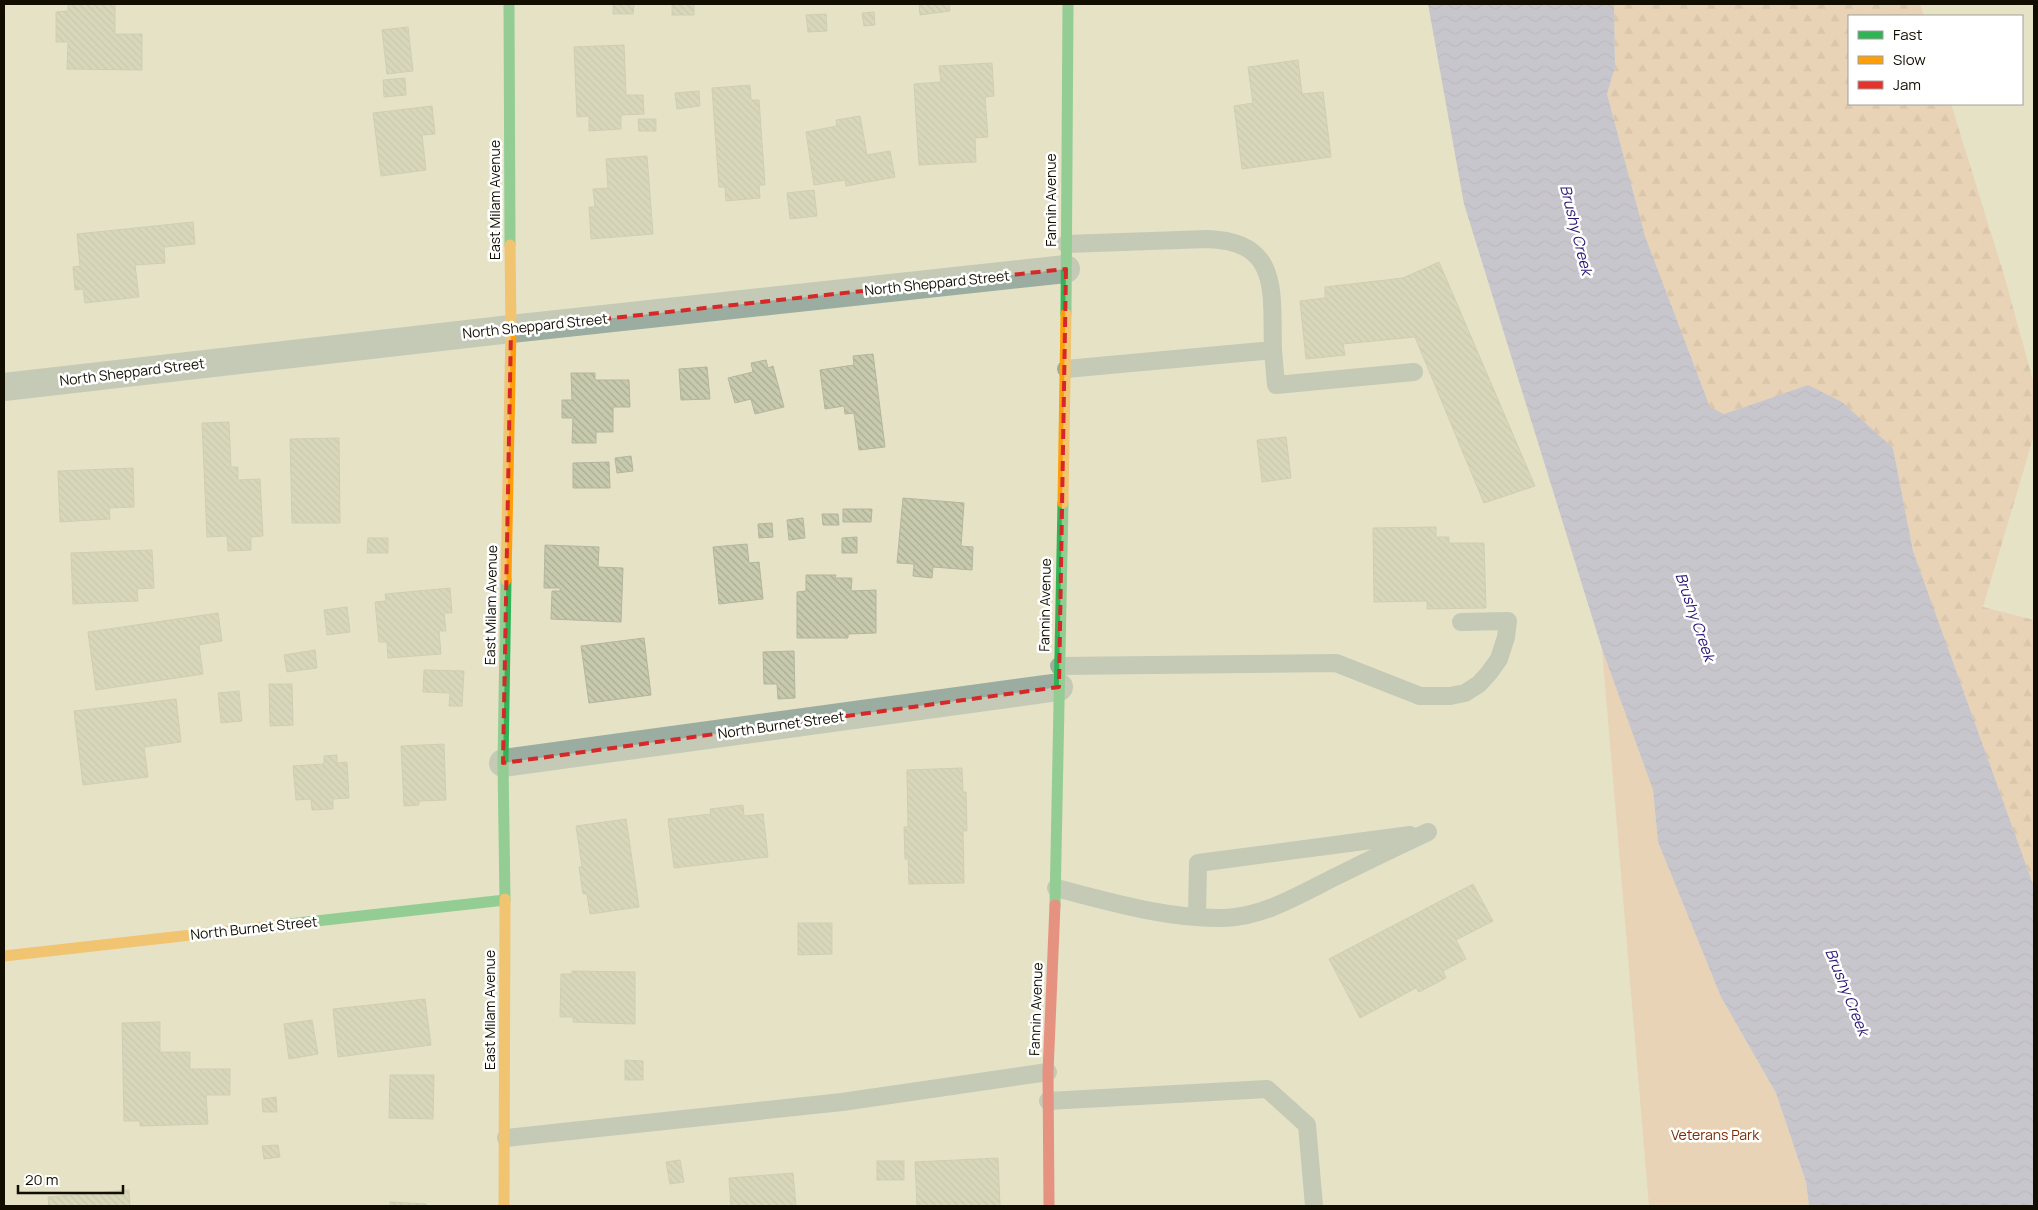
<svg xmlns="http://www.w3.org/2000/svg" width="2038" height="1210" font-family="Manrope,sans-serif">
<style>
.forest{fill:url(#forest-firs)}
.park{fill:#ecc0a3}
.water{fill:url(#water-waves)}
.building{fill:url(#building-back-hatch);stroke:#b4b6a0}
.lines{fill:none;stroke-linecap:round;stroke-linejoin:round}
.lane{stroke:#9bada0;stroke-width:18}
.street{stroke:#9bada0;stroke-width:28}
.fast{stroke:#30b455;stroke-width:11}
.slow{stroke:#ff9f0a;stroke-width:11}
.jam{stroke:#e5322d;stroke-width:11}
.marked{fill:none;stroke:#d62828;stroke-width:4;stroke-dasharray:10 6;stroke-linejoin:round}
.labels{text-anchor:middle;stroke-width:5;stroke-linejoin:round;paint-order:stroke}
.street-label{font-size:14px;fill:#110e00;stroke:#fff}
.park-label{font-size:14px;fill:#7b2c02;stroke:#fff}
.water-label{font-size:15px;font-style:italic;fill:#291574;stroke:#fff}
</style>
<defs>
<pattern id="forest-firs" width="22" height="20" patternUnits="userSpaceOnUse" patternTransform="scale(1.25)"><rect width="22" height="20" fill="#ecc0a3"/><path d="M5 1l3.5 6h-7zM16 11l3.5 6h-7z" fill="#c9a48b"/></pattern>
<pattern id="water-waves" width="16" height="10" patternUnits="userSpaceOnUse" patternTransform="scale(1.25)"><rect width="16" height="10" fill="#a5a4d4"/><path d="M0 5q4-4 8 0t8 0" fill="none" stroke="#8d8cb4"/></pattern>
<pattern id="building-back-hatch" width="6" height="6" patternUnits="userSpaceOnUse" patternTransform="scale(1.25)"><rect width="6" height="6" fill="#c7caac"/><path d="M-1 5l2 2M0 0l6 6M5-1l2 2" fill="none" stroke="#aaac92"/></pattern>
</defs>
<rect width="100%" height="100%" fill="#e6e2c6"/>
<polygon class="forest" points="1614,4 1920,4 1924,16 1849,16 1849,104 1951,104 2004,275 2034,384 2034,435 1983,607 2034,620 2034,887 1913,551 1893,448 1808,385 1724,414 1710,407 1645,236 1607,94 1615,67"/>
<polygon class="park" points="1602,649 1653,790 1658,842 1721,997 1776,1093 1806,1182 1809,1206 1649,1206"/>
<polygon class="water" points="1428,4 1614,4 1615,67 1607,94 1645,236 1710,407 1724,414 1808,385 1842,402 1893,448 1913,551 2034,887 2034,1206 1809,1206 1806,1182 1776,1093 1721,997 1658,842 1653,790 1602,649 1464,204"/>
<g class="building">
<polygon points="68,4 115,4 115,34 142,34 142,70 67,69 68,42 56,42 56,12 68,11"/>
<polygon points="613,4 634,4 633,14 613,14"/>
<rect x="672" y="4" width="22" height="11"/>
<polygon points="919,4 949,4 950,11 920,15"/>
<polygon points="874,12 875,25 864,26 862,13"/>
<polygon points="826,14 827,31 808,32 806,15"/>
<polygon points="408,27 413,71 387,74 382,30"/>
<polygon points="624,45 626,95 643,95 644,114 621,115 621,129 589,131 589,116 577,117 574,47"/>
<polygon points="1298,60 1302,94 1323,92 1331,157 1242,169 1234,106 1253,103 1248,67"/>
<polygon points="992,63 994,96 985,97 988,137 975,138 976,162 919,165 914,84 941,82 939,66"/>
<polygon points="405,78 406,95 384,97 383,80"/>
<polygon points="750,85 751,100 759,100 765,185 759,185 760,198 726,201 725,187 719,187 712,88"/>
<polygon points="699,91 700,106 677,109 675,93"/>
<polygon points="432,106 435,134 422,135 426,170 381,176 373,113"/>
<polygon points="860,116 867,155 890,151 895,177 846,186 845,180 814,185 806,132 837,126 836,120"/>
<polygon points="638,119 656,119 656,131 639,131"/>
<polygon points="647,156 653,234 591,239 589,207 595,207 593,189 608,188 606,159"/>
<polygon points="814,190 817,216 790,219 787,193"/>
<polygon points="193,222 195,244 164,247 165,263 135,265 139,297 85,303 83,289 75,290 73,267 80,266 77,234"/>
<polygon points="1439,262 1535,486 1484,503 1415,337 1343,344 1345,355 1306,359 1300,301 1325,298 1325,287 1403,278"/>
<polygon points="873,354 885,447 859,450 854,413 845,414 844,406 825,409 820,370 854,365 853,356"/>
<polygon points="766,360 768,368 773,366 784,407 755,414 751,399 735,403 728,378 753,372 751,363"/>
<polygon points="707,367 710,399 681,400 679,369"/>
<polygon points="571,373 595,373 595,380 629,380 630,407 613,407 613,432 596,432 596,443 572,443 573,418 562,418 562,400 572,400"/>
<polygon points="229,422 231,467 238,467 238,480 260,479 263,536 251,537 251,550 228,551 227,536 207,537 202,423"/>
<polygon points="1286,437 1291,478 1262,482 1257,440"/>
<polygon points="339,438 340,523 292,523 290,439"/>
<polygon points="631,456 633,471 617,473 615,458"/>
<polygon points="609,462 610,488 573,488 573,463"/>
<polygon points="133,468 134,507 109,508 110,519 60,522 58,471"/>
<polygon points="903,498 964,503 961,546 973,547 972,570 933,567 932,578 913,576 914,564 897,563"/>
<polygon points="843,509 872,509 871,522 843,522"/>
<polygon points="822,514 838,514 839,525 823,525"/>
<polygon points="803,518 805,538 789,540 787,520"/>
<polygon points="772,523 773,537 759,538 758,524"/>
<polygon points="1436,527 1436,537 1449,537 1449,543 1484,543 1486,608 1427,609 1427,601 1374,602 1373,528"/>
<polygon points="857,537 857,553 842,553 842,538"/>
<polygon points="368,538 388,538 388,553 367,553"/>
<polygon points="747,544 749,563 759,562 763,599 719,604 713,547"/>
<polygon points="545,545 599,547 598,567 623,568 621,622 551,619 552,591 560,591 560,588 544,588"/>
<polygon points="152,550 154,588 137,589 138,601 73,604 71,553"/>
<polygon points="806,575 836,575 835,578 852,578 851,591 876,590 876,633 848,634 848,638 797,638 797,592 806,591"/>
<polygon points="450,588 452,613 444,613 446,631 439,631 441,654 388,658 387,642 379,642 375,602 386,601 385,594"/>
<polygon points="347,607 350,632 327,635 324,610"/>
<polygon points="218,613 222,641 199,645 203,674 96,690 88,632"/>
<polygon points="644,638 651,695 589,703 581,646"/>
<polygon points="315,650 317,668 287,672 284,655"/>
<polygon points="794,651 795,698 778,699 777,684 764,684 763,652"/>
<polygon points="424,670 464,671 462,706 449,706 450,693 423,692"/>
<polygon points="269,684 292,684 293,725 270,726"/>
<polygon points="239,691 242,721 221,723 218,693"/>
<polygon points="176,699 181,742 144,747 148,777 83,785 74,711"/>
<polygon points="444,744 446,800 419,801 419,805 404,806 401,746"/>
<polygon points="337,755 337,763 347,762 349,798 333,799 333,809 312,810 311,799 296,800 293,766 324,764 324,756"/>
<polygon points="962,768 963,792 966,792 967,831 963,831 964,883 909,884 908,859 905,859 904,827 908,827 907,770"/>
<polygon points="743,805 744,816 763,814 768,857 674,868 668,819 711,814 710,809"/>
<polygon points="626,819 639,907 590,914 587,894 583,894 579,867 582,867 576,826"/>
<polygon points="1473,884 1493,921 1456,940 1466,959 1443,971 1446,978 1419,992 1416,988 1360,1018 1329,959"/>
<polygon points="798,923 832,923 832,954 798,955"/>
<polygon points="572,971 635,972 635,1024 573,1022 573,1017 560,1017 561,974 572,974"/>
<polygon points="425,999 431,1045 338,1057 333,1009"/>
<polygon points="312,1020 318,1054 289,1059 284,1024"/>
<polygon points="160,1022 160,1052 190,1052 190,1069 230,1069 230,1095 206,1095 208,1124 140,1126 140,1121 124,1121 122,1023"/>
<polygon points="625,1060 643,1061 643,1080 625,1080"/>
<polygon points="390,1075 434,1075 433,1119 389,1118"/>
<polygon points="276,1097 277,1112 263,1112 262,1099"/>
<polygon points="278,1145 280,1157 264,1159 262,1146"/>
<polygon points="998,1158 1000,1206 917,1206 915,1162"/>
<polygon points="680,1160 684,1182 670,1184 666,1162"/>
<rect x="877" y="1161" width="27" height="19"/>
<polygon points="793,1173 796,1206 731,1206 729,1178"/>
<polygon points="129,1190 130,1206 49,1206 48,1197"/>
<polygon points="390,1202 426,1204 426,1206 434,1206 390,1206"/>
</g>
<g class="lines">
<g class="lane">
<path d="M1066,244L1207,239C1282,241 1271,294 1273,350L1066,369"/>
<polyline points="1273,350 1276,385 1414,372"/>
<polyline points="1059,666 1336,663 1420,696 1450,696 1465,693 1479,684 1489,673 1499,659 1506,637 1508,621 1461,622"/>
<path d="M1056,888C1111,902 1166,919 1223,918C1263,918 1304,892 1339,875C1369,860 1398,846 1428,832"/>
<polyline points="1197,916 1198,863 1410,835"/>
<polyline points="1048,1101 1267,1089 1307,1125 1314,1206"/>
<polyline points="506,1138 842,1102 1048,1072"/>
</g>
<g class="street">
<polyline points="4,387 511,329 1066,269"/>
<polyline points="503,763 1059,687"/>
</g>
<g class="fast">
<polyline points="509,4 510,245"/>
<polyline points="1066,314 1068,4"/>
<polyline points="505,899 503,763 506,580"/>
<polyline points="1055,905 1063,503"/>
<polyline points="280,925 505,900"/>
</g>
<g class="slow">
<polyline points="1063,503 1066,314"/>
<polyline points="506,580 511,329 510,245"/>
<polyline points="4,956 280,925"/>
<polyline points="504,1206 505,899"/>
</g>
<polyline class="jam" points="1049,1206 1048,1072 1055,905"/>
</g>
<path d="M0 0H2038V1210H0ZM1066,269L1059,687L503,763L511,329Z" fill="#e6e2c6" fill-opacity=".55" fill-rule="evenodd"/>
<path class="marked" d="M1066,269L1059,687L503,763L511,329Z"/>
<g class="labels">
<g class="street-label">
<text transform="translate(495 200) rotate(-90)" y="5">East Milam Avenue</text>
<text transform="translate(1051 200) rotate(-90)" y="5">Fannin Avenue</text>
<text transform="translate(937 283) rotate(-6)" y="5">North Sheppard Street</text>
<text transform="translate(535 326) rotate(-6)" y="5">North Sheppard Street</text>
<text transform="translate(132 372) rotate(-7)" y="5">North Sheppard Street</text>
<text transform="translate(491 605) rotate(-89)" y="5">East Milam Avenue</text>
<text transform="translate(1045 605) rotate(-89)" y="5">Fannin Avenue</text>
<text transform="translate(781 725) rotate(-8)" y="5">North Burnet Street</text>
<text transform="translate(254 928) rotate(-6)" y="5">North Burnet Street</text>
<text transform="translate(1036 1009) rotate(-88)" y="5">Fannin Avenue</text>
<text transform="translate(490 1010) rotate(-90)" y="5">East Milam Avenue</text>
</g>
<g class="park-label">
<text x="1715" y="1140">Veterans Park</text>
</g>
<g class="water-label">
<text transform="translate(1576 230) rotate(76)" y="5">Brushy Creek</text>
<text transform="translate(1695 617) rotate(71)" y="5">Brushy Creek</text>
<text transform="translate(1847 992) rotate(68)" y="5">Brushy Creek</text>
</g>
</g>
<rect width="2038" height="1210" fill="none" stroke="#110e00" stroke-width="10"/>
<rect x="1848" y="15" width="175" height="90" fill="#ffffff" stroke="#a09f99"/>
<rect x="1858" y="31" width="25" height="8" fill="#30b455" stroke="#a09f99"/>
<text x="1893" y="40" font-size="15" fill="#110e00">Fast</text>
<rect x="1858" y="56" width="25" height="8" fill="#ff9f0a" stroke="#a09f99"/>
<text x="1893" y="65" font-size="15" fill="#110e00">Slow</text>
<rect x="1858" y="81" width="25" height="8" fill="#e5322d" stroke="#a09f99"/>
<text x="1893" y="90" font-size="15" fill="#110e00">Jam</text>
<path d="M18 1185v8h105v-8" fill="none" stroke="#110e00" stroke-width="2.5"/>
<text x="25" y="1185" font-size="15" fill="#110e00" stroke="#ffffff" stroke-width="4" paint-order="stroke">20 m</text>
</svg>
